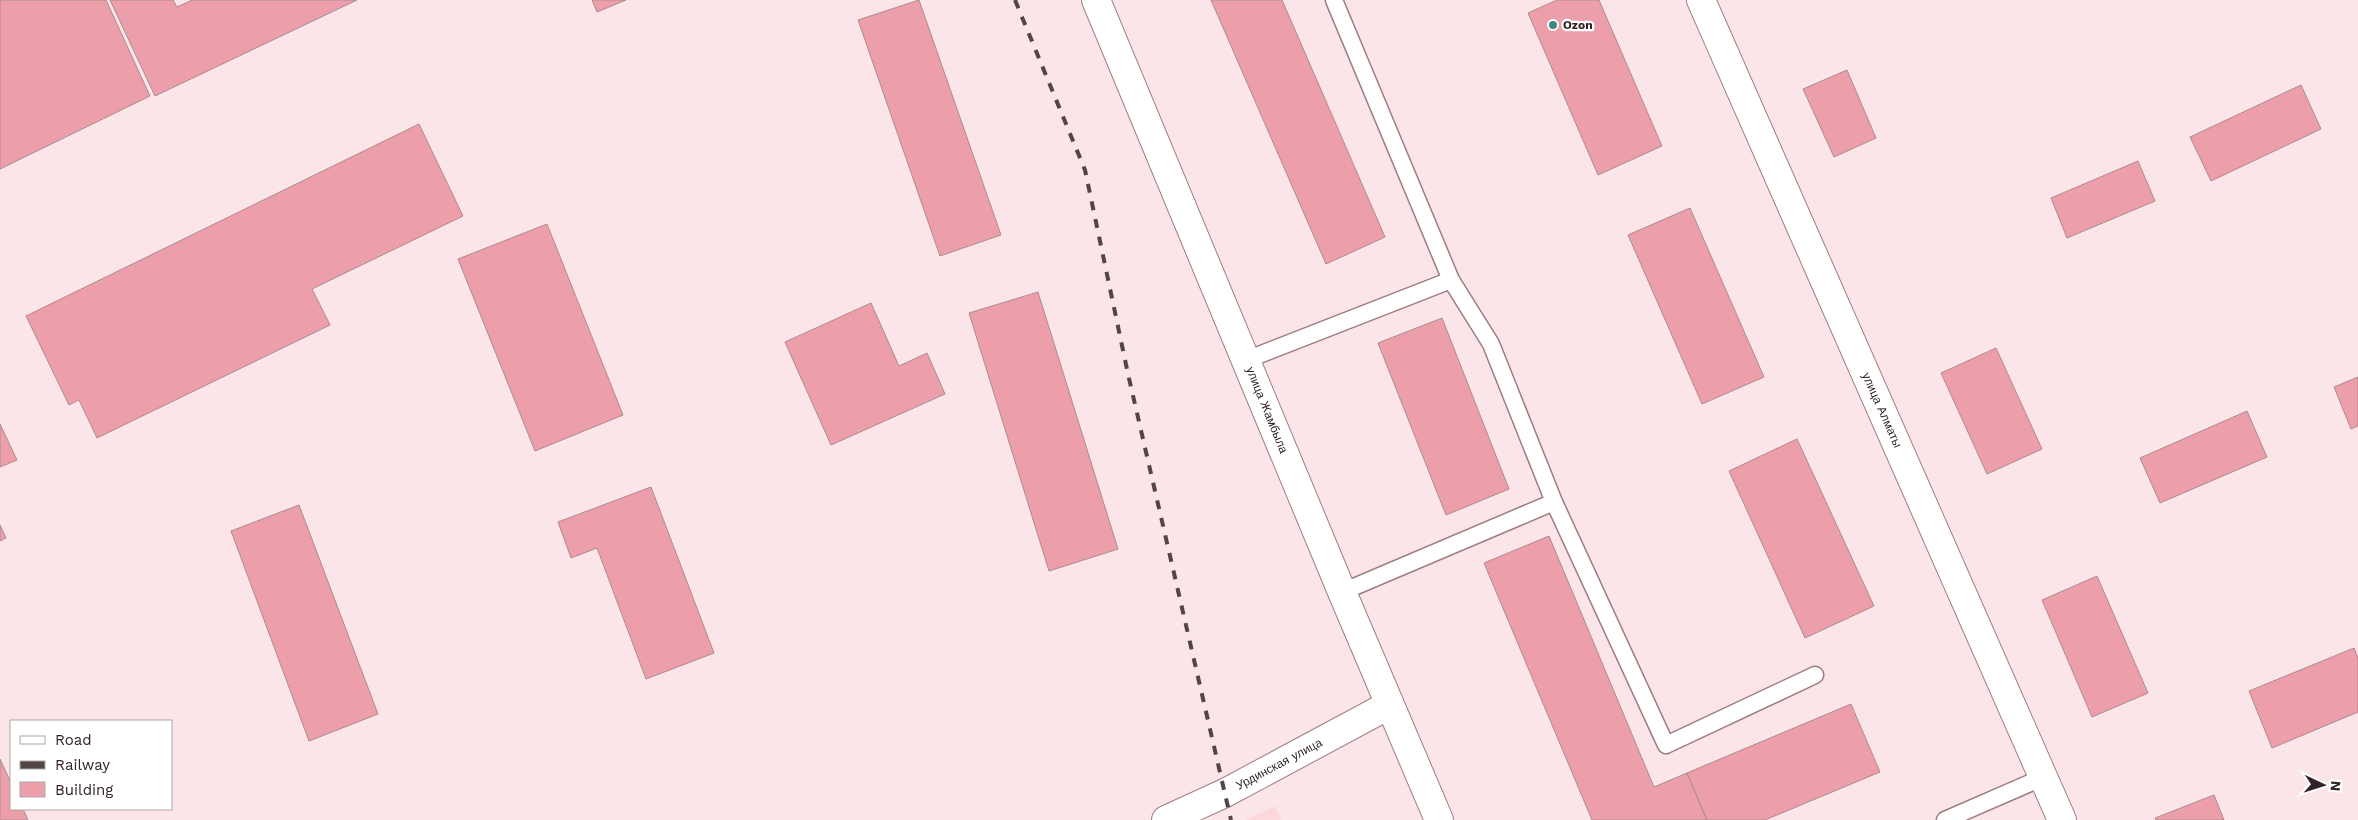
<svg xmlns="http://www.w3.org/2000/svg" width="2358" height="820" font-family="'Work Sans',sans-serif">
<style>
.built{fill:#fcd7dc}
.building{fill:#ec9faa;stroke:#ac8a8e}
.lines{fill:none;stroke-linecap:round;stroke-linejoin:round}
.service-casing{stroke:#9e7d81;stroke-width:19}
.minor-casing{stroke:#9e7d81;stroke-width:30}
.tertiary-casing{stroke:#9e7d81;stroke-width:30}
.service{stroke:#fff;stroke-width:16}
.minor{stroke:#fff;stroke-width:28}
.tertiary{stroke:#fff;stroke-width:28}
.rail{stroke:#534446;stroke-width:4;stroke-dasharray:9 9;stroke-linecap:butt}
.poi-dot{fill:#408781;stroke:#fff;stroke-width:2}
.labels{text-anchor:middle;stroke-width:4.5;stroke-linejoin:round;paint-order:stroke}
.poi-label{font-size:12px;font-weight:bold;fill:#322426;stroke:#fff;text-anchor:start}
.street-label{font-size:12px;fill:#322426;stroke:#fff}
</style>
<rect width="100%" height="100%" fill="#fce5e8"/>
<polygon class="built" points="1275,806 1281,820 1246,820"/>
<g class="building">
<polygon points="0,0 106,0 150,96 0,169"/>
<polygon points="110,0 173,0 177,7 192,0 357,0 155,96"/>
<polygon points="592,0 626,0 597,12"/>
<polygon points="919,0 1001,235 940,256 858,20"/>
<polygon points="1211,0 1282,0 1385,237 1326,264"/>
<polygon points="1557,0 1599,0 1662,146 1598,175 1528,13"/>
<polygon points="1847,70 1876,138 1834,157 1803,89"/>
<polygon points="2301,85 2321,129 2211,181 2190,137"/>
<polygon points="419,124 463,216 312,289 330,325 97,438 79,400 69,405 26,316"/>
<polygon points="2138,161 2155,201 2067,238 2051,198"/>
<polygon points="1690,208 1764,377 1702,404 1628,235"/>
<polygon points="547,224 623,415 535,451 458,259"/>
<polygon points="1038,292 1118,549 1049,571 969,313"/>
<polygon points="871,303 899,366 927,353 945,394 831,445 785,342"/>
<polygon points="1442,318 1509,489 1446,515 1378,343"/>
<polygon points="1996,348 2042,449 1987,474 1941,373"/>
<polygon points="2358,377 2358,426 2351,429 2334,387"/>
<polygon points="2247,411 2267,457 2160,503 2140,458"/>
<polygon points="0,424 17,460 0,467"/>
<polygon points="1797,439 1874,606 1805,638 1729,471"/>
<polygon points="651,487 714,653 646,679 597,548 571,558 558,522"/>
<polygon points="299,505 378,714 309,741 231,531"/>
<polygon points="0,525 6,538 0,541"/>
<polygon points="1549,536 1654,787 1687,773 1707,820 1592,820 1484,563"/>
<polygon points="2097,576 2148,693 2092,717 2042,600"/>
<polygon points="2354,648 2358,658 2358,712 2272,748 2249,691"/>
<polygon points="1851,704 1880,772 1765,820 1707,820 1687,773"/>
<polygon points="0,759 11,783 11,809 23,809 28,820 0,820"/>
<polygon points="2214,795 2224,820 2156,820 2155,818"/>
</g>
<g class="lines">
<defs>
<g id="service">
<polyline points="1451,280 1491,344 1554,502"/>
<polyline points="1246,360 1451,280 1334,0"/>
<polyline points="1342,592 1554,502 1666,745 1815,675"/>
<polyline points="1945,820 2044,777"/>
</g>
<polyline id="minor" points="1701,0 2062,820"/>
<g id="tertiary">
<polyline points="1096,0 1342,592 1439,820"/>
<polyline points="1166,820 1225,793 1389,705"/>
</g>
</defs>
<use href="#service" class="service-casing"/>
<use href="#minor" class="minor-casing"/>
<use href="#tertiary" class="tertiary-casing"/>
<use href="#service" class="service"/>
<use href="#minor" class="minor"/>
<use href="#tertiary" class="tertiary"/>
<polyline class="rail" points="1015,0 1085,170 1128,374 1231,820"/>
</g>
<circle class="poi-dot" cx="1553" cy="25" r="5"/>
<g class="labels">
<g class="poi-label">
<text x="1563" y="29">Ozon</text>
</g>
<g class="street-label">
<text transform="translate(1267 410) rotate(68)" y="4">улица Жамбыла</text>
<text transform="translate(1882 410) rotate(66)" y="4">улица Алматы</text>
<text transform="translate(1279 764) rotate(-28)" y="4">Урдинская улица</text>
</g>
</g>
<rect x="10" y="720" width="162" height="90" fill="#ffffff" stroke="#ada7a8"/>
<rect x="20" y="736" width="25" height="8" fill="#ffffff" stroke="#ada7a8"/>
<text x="55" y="745" font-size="15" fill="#322426">Road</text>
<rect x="20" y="761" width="25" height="8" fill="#534446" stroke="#ada7a8"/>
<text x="55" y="770" font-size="15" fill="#322426">Railway</text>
<rect x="20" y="782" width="25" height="15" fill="#ec9faa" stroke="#ada7a8"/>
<text x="55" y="795" font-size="15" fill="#322426">Building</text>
<g transform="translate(2323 785) rotate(94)" stroke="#ffffff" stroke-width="4" paint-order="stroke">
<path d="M0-4L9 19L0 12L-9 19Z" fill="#322426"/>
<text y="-8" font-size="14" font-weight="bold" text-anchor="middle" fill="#322426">N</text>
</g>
</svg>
